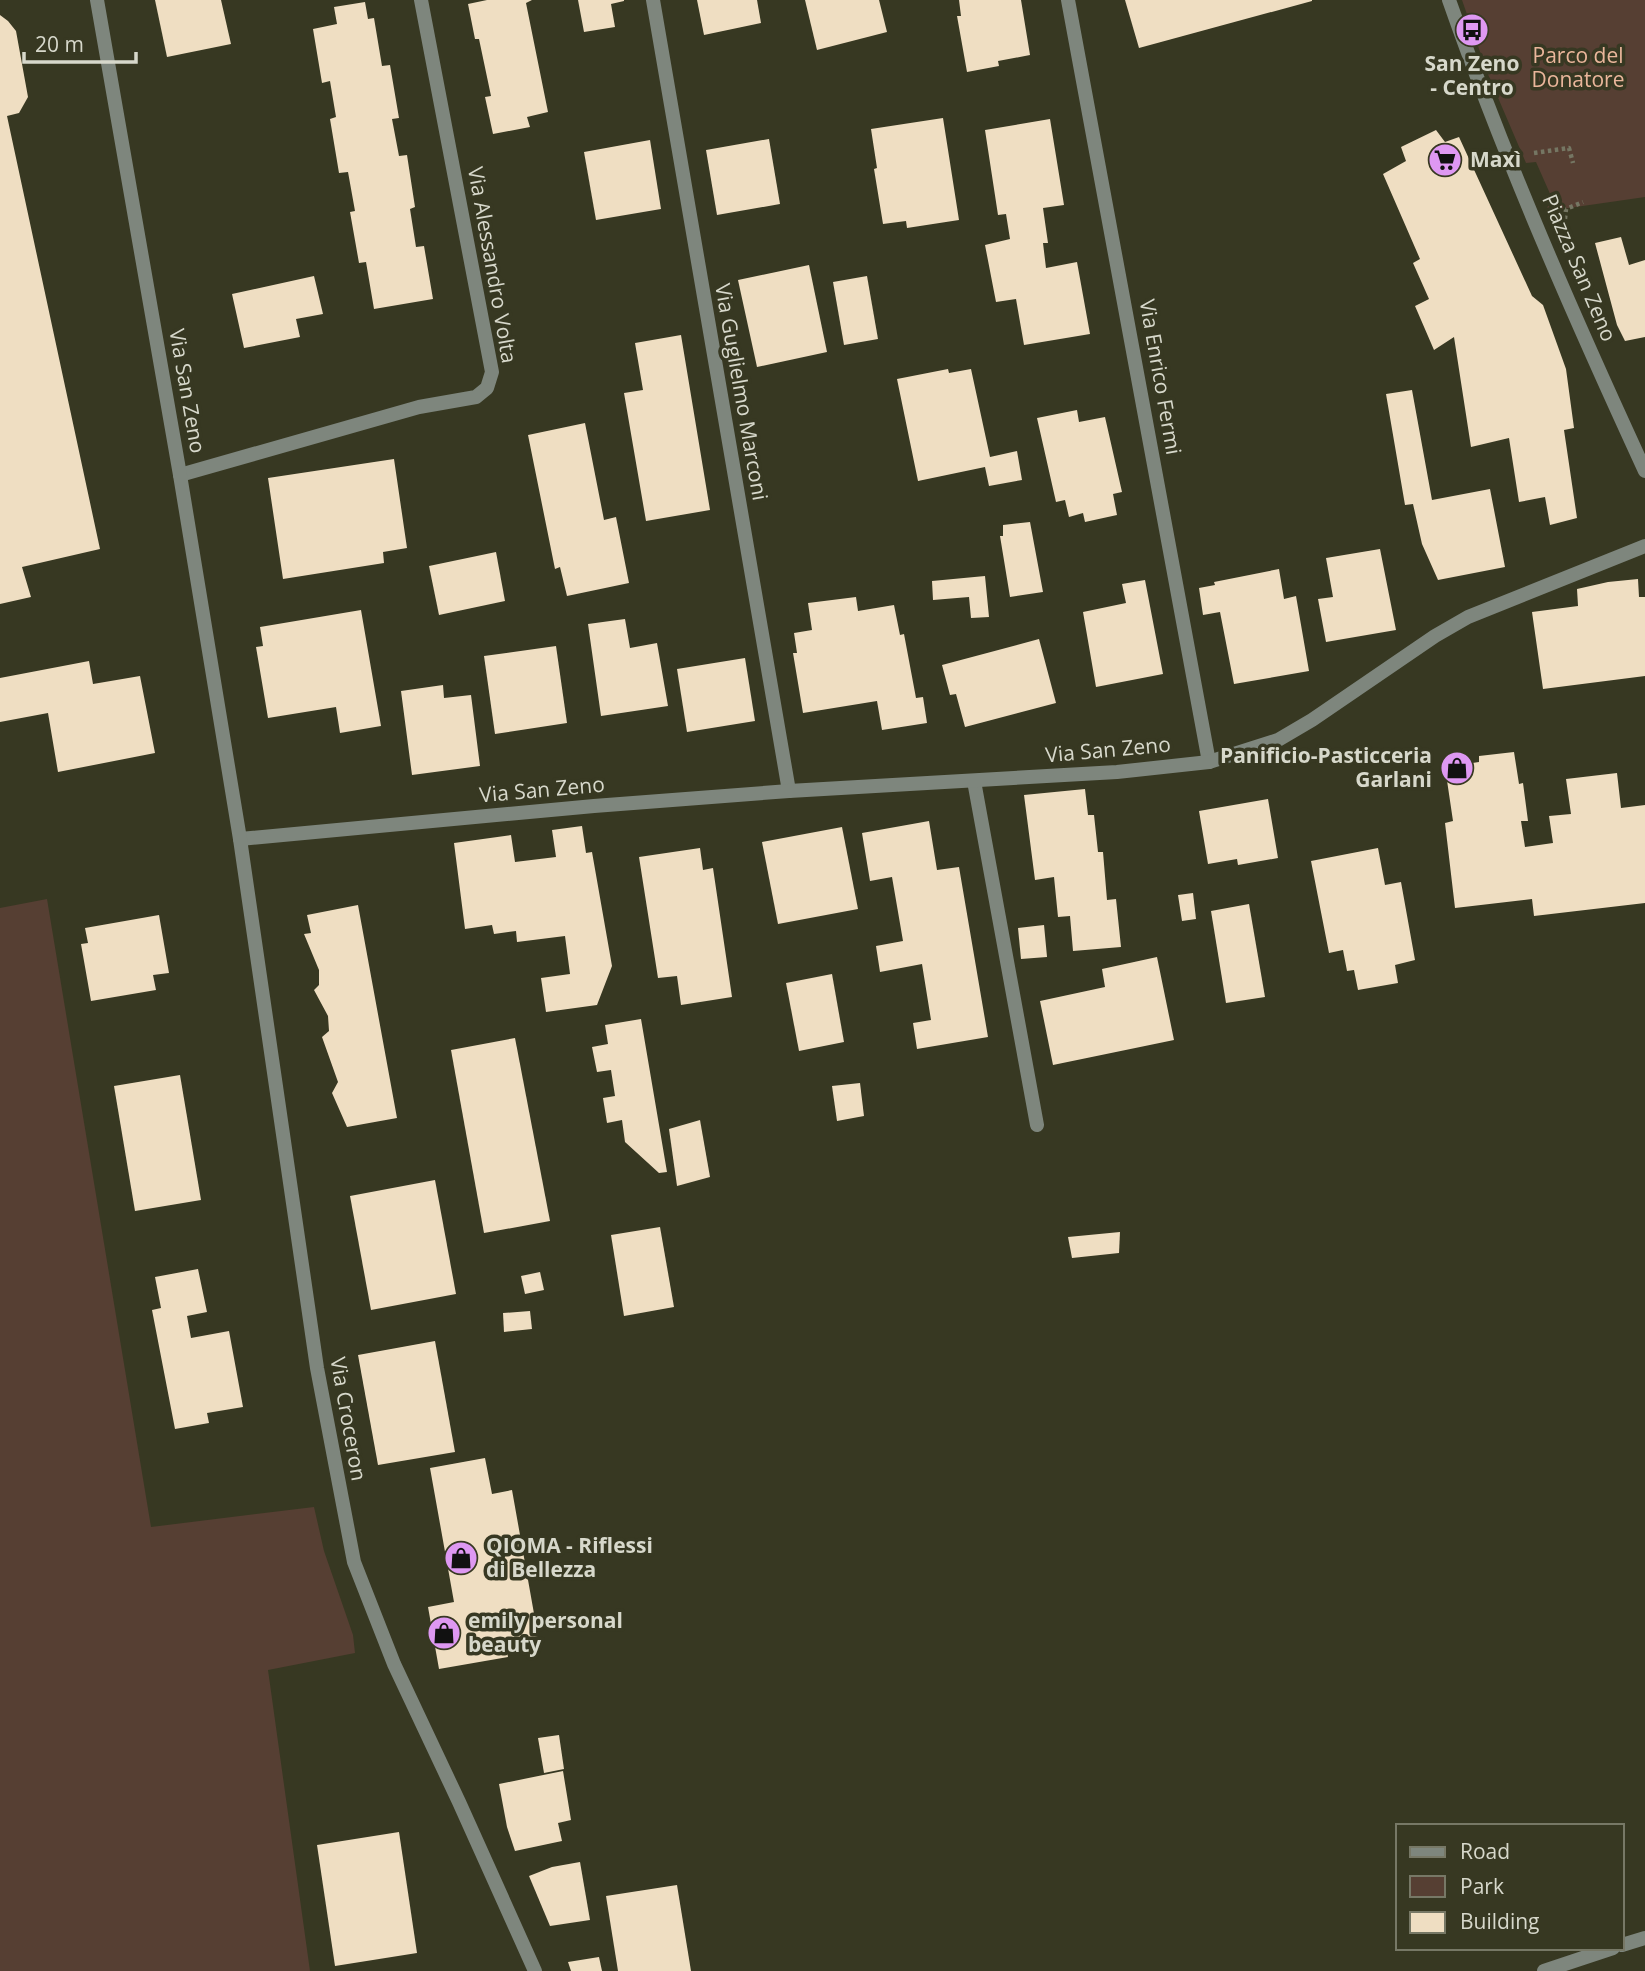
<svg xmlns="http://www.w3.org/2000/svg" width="1645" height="1971" font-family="'Open Sans',sans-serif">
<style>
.green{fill:#563f33}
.building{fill:#efdec2}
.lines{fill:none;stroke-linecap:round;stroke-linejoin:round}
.path{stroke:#757663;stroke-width:4.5;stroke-dasharray:3.5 3.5;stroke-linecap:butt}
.service{stroke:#7e867d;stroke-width:14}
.minor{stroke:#7e867d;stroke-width:14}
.tertiary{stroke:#7e867d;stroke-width:14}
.labels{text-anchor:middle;stroke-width:7;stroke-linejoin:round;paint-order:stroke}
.park-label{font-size:21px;fill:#eab69b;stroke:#373822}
.poi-label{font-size:21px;font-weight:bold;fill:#d7d8cb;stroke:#373822;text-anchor:start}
.street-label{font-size:21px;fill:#d7d8cb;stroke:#373822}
</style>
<rect width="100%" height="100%" fill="#373822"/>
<g class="green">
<polygon points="1462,0 1645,0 1645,197 1548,211 1547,209 1551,196 1536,162 1526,163 1487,72"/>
<polygon points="47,899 151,1527 314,1507 324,1551 353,1635 355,1653 268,1670 310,1971 0,1971 0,908"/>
</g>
<g class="building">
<polygon points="155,0 221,0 231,44 167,57"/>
<polygon points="487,0 532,0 526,3 548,112 527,117 530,127 493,134 485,97 491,96 479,39 475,39 468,4"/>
<polygon points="578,0 624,0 624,1 611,4 615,27 584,32"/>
<polygon points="697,0 757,0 761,23 704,35"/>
<polygon points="805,0 879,0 887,32 817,50"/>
<polygon points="959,0 1021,0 1030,55 998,61 999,66 967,72 957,16 961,16"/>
<polygon points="1125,0 1312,0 1312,1 1139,48"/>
<polygon points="365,2 368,19 374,18 382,66 390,65 399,118 392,119 399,156 407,155 415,207 410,209 416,247 424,246 433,299 374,309 366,262 359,263 350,212 355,211 348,172 339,173 330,119 336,117 330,81 322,83 313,29 337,24 334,7"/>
<polygon points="0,15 8,21 16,31 28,97 19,113 7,116 100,549 22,567 31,597 0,604"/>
<polygon points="943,118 959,220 907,228 906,221 883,224 874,169 877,168 871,129"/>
<polygon points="1050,119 1064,205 1043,208 1048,243 1043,243 1046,268 1077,262 1090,334 1024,345 1016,299 996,302 985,245 1010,239 1006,214 998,215 985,130"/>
<polygon points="1436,130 1445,142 1459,137 1532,296 1543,305 1566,369 1574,428 1564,430 1577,518 1550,525 1545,497 1519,502 1509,438 1471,447 1454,337 1434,350 1415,306 1429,299 1413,263 1420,259 1383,174 1406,161 1401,147"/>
<polygon points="769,139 780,204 717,215 706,150"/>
<polygon points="650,140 661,209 596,220 584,152"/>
<polygon points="1621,237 1629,265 1645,260 1645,337 1625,341 1617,325 1595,243"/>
<polygon points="809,265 827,352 757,367 738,280"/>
<polygon points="314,276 323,314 296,319 300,337 244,348 232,294"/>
<polygon points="867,276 878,339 844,345 833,282"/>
<polygon points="681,335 710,510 646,521 624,393 643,390 635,343"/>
<polygon points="948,369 949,373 971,369 990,457 1017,451 1022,480 989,486 985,467 918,481 897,379"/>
<polygon points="1412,390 1432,500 1490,489 1505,567 1438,580 1422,544 1413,504 1405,505 1386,394"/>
<polygon points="1077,410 1079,422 1105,417 1122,492 1113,494 1117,515 1085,522 1083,513 1069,517 1065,500 1056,502 1037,418"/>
<polygon points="585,423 604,520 616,517 629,583 567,596 560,567 555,569 528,435"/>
<polygon points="394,459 407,548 383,552 384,563 283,579 268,478"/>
<polygon points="1030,522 1043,592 1010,597 1000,536 1003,536 1003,525"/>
<polygon points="1380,549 1396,630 1326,642 1318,599 1333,597 1326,558"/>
<polygon points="496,552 505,601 439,615 429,566"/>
<polygon points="1279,569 1284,599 1296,596 1309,671 1234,684 1220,612 1203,615 1199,588 1215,585 1214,582"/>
<polygon points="985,576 989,617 971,618 969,597 933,600 932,581"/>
<polygon points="1638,579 1639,597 1645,597 1645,676 1543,689 1532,612 1578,606 1577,589 1608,582"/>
<polygon points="1145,580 1163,674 1096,687 1083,612 1126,603 1122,584"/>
<polygon points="856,597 858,611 894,605 900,635 904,634 916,698 923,697 927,723 882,730 877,701 803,713 793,653 797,653 794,633 812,630 808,603"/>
<polygon points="361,610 381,726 340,733 336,707 268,718 256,647 263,646 260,627"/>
<polygon points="625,619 630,648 657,643 668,706 601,716 588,624"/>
<polygon points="1039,639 1056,703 965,727 956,694 950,695 942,665"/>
<polygon points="556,646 567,723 495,734 484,656"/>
<polygon points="745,658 755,721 687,732 677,669"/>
<polygon points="89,661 93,684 140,676 155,753 58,772 48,713 0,722 0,678"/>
<polygon points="443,685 444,698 471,695 480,766 412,775 401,691"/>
<polygon points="1514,752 1519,784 1523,783 1528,821 1521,821 1525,847 1553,843 1549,816 1571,814 1566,779 1617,773 1621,808 1645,805 1645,903 1534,916 1532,899 1455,908 1445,823 1453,821 1445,767 1479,762 1479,756"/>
<polygon points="1085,789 1088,815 1094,815 1098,852 1103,852 1107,900 1116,899 1121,947 1073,951 1070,916 1058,917 1054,877 1035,880 1024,795"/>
<polygon points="1268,799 1278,858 1238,865 1237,859 1208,864 1199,811"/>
<polygon points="929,821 937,870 959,867 988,1037 917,1049 913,1023 931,1020 922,964 880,972 876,946 903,941 892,877 870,881 862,833"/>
<polygon points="582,826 586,853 592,852 612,966 597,1005 546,1012 541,978 570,974 565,936 517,942 516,931 494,934 492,925 465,929 454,843 511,835 515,862 556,857 552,830"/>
<polygon points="842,827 858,909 778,924 762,842"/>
<polygon points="700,848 703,870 713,868 732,997 681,1005 677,976 658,978 639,857"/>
<polygon points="1378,848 1385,885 1401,882 1415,960 1395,965 1398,983 1358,990 1354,970 1347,971 1343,950 1329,953 1311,861"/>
<polygon points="1193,893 1196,919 1182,921 1178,895"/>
<polygon points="1249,904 1265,997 1226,1003 1211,911"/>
<polygon points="358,905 397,1118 347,1127 332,1093 338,1082 322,1037 329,1031 328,1016 314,990 319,985 319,970 304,934 311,933 307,915"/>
<polygon points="159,915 169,973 153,975 156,990 91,1001 81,944 88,943 85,928"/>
<polygon points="1044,925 1047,957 1021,959 1018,928"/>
<polygon points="1157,957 1174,1040 1053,1065 1040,1001 1105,987 1102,969"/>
<polygon points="832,974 844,1042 799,1051 786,983"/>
<polygon points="641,1019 667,1172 659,1173 625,1142 622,1120 607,1123 603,1098 615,1096 611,1070 597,1072 592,1047 608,1044 605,1025"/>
<polygon points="515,1038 550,1221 484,1233 451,1050"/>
<polygon points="180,1075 201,1200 135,1211 114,1086"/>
<polygon points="860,1083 864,1116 837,1121 832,1086"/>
<polygon points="700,1120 710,1177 677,1186 669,1129"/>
<polygon points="435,1180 456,1294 371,1310 350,1196"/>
<polygon points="660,1227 674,1307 624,1316 611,1235"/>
<polygon points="1120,1232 1119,1253 1072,1258 1068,1237"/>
<polygon points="198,1269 207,1312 187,1316 191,1338 229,1331 243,1407 207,1413 209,1423 175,1429 152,1310 161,1308 155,1277"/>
<polygon points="540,1272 544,1290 525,1294 521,1276"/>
<polygon points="530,1311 532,1329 504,1332 503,1313"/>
<polygon points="435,1341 455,1452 378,1465 358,1355"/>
<polygon points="485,1458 492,1494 512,1490 538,1636 505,1642 508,1657 439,1669 428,1607 454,1602 430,1468"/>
<polygon points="559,1735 564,1769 544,1773 538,1738"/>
<polygon points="563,1771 571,1820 558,1823 562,1841 515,1851 507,1827 499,1784"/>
<polygon points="399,1832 417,1953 335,1966 317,1845"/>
<polygon points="580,1862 590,1920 550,1926 529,1876 552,1867"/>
<polygon points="677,1885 691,1971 618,1971 606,1896"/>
<polygon points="599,1957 602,1971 571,1971 568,1962"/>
</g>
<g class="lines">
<g class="path">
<polyline points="1534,153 1569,148 1573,163"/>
<polyline points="1565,219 1566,209 1583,202"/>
</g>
<polyline class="service" points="974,781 1037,1125"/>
<g class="minor">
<polyline points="653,0 789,791"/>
<polyline points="1068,0 1209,762"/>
<path d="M1449,0C1505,160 1574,317 1645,471"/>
<polyline points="180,475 419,407 476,397 487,388 492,372 421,0"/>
<polyline points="240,839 594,806 789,791 1117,772 1209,762 1278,740 1312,720 1435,636 1468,617 1645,546"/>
<polyline points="1622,1945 1645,1938"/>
<polyline points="1544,1971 1613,1948"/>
</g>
<polyline class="tertiary" points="97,0 180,475 240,839 317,1368 354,1562 394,1664 459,1802 535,1971"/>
</g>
<defs>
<symbol id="bus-disc" viewBox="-11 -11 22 22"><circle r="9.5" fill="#de98f2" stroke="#373822"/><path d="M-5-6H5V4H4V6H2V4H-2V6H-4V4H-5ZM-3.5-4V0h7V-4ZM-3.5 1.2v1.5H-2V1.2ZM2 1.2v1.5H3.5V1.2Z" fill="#111"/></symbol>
<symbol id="supermarket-disc" viewBox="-11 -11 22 22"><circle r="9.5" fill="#de98f2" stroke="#373822"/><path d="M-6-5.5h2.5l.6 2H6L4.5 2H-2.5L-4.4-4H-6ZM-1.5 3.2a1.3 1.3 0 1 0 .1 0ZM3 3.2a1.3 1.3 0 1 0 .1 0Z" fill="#111"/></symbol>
<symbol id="shop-disc" viewBox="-11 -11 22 22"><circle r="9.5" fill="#de98f2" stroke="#373822"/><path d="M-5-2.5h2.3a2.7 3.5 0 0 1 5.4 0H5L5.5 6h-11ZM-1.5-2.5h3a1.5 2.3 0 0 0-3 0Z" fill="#111"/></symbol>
</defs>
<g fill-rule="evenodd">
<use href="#bus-disc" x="1453" y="11" width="38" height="38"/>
<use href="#supermarket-disc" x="1426" y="141" width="38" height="38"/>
<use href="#shop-disc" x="1438" y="749" width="38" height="38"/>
<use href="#shop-disc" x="442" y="1539" width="38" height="38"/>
<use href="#shop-disc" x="425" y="1614" width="38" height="38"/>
</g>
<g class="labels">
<g class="park-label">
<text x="1578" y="63">Parco del<tspan x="1578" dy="24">Donatore</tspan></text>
</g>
<g class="poi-label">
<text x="1472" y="71" text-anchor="middle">San Zeno<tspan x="1472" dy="24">- Centro</tspan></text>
<text x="1470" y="167">Maxì</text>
<text x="1432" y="763" text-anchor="end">Panificio-Pasticceria<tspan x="1432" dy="24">Garlani</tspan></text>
<text x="486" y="1553">QIOMA - Riflessi<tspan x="486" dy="24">di Bellezza</tspan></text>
<text x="468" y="1628">emily personal<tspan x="468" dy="24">beauty</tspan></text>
</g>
<g class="street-label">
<text transform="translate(492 265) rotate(80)" y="7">Via Alessandro Volta</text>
<text transform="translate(1579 268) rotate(67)" y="7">Piazza San Zeno</text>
<text transform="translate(1160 377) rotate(80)" y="7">Via Enrico Fermi</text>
<text transform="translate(187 391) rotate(80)" y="7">Via San Zeno</text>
<text transform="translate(741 392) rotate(80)" y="7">Via Guglielmo Marconi</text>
<text transform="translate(1108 750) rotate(-5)" y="7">Via San Zeno</text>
<text transform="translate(542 790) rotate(-5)" y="7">Via San Zeno</text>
<text transform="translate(348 1419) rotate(80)" y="7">Via Croceron</text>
</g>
</g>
<rect x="1396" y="1824" width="228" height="126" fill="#373822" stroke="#777866" stroke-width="2"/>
<rect x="1410" y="1847" width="35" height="10" fill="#7e867d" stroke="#777866" stroke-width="2"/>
<text x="1460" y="1859" font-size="21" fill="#d7d8cb">Road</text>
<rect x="1410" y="1876" width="35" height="21" fill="#563f33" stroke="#777866" stroke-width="2"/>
<text x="1460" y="1894" font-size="21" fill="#d7d8cb">Park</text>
<rect x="1410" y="1912" width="35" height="21" fill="#efdec2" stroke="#777866" stroke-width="2"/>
<text x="1460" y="1929" font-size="21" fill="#d7d8cb">Building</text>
<path d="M24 52v10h112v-10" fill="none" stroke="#d7d8cb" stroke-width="3.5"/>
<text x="35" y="52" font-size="21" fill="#d7d8cb" stroke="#373822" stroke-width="5" paint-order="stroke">20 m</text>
</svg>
